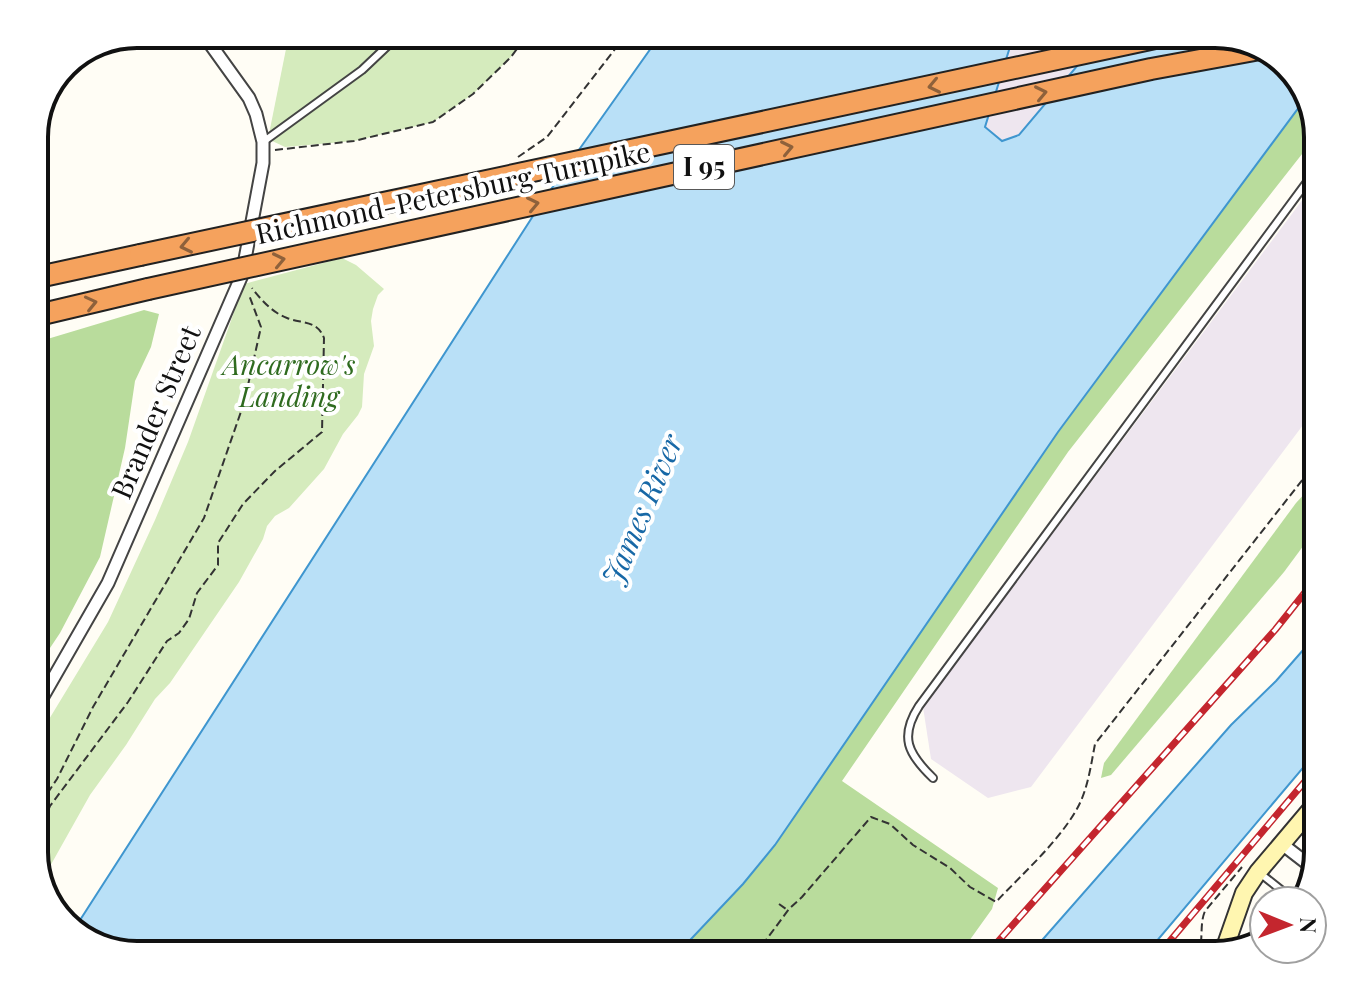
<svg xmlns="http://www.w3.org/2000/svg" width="1352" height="989" font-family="'Playfair Display',serif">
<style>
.industrial{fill:#eee6ef}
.green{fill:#d5ebbd}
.forest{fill:#b9dc9c}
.water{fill:#b9e0f7;stroke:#3f96cf;stroke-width:2}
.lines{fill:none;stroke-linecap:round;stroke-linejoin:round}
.lane-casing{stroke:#444;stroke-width:10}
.street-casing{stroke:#444;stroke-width:15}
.secondary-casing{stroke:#333;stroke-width:20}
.highway-casing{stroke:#222;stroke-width:24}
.path{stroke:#333;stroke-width:2;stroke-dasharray:8 4;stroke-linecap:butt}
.lane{stroke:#fff;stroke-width:6}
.street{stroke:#fff;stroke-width:11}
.secondary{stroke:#fff6b0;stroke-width:16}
.highway{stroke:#f5a25d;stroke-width:20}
.rail-casing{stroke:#c4262e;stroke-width:7}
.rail{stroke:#fff;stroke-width:4;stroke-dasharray:12;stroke-linecap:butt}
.highway-bridge-casing{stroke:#222;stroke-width:24;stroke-linecap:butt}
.highway-bridge{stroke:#f5a25d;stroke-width:20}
.oneway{stroke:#8e613b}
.labels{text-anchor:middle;stroke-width:8;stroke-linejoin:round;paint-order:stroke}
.shield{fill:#fff;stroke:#585858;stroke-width:2}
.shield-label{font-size:26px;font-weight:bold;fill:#111}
.street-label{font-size:28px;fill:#111;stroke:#fff}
.park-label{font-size:28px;font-style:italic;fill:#2f6b1f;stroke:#fff}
.water-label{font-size:30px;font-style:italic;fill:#1768a6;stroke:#fff}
.rim{fill:none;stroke:#111;stroke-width:4}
</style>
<rect width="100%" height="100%" fill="#fffdf5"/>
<g class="industrial">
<polygon points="1014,34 1104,34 1019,135 1002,141 985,127"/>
<polygon points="1318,179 1318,405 1031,787 988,798 931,759 923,707"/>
</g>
<g class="green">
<polygon points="289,34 528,34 511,57 473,94 433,122 354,141 285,147 268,139"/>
<polygon points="342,258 356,265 384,289 378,295 373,309 371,321 374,346 364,374 362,407 358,415 343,434 324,469 289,508 275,516 267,526 263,539 239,582 170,683 155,699 126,745 90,795 44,877 34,858 34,744 108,622 155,520 188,442 244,284"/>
</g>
<g class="forest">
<polygon points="1022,34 1104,34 1045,49"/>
<polygon points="1308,95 1317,135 1068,452 842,781 998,888 992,909 959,955 676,955 743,884 775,845 1058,432"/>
<polygon points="144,310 159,314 151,347 135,381 125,448 100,557 60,633 34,672 34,343"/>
<polygon points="1318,479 1318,526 1284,572 1111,775 1101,778 1104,763 1296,503"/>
</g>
<g class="water">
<path d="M661,34H1014L985,127L1002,141L1019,135L1104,34C1170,34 1277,21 1308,95L1058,432L775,845L743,884L676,955H137L75,934L73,931L542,202Z"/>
<polygon points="1318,633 1318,750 1145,955 1029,955 1231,725 1276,681"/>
</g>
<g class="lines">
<defs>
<g id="lane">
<polyline points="263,142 362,70 400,34"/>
<path d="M933,778C908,754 899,737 919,706L1318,167"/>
<polyline points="1261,874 1295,901"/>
</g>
<g id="street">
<polyline points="34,712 108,583 242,275 263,163 263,142 256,114 249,98 203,34"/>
<polyline points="1282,844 1313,868"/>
</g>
<polyline id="secondary" points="1223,953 1244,893 1258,872 1318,801"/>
<g id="highway">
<polyline points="34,278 140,255"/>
<polyline points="34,316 148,289"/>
</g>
</defs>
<use href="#lane" class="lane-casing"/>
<use href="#street" class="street-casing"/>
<use href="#secondary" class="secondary-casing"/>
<use href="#highway" class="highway-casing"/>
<g class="path">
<polyline points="275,150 354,141 433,122 473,94 511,57 528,34"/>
<polyline points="518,157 547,137 619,44 623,34"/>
<polyline points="1308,789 1318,778"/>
<polyline points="34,813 57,779 93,707 204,518 244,403 261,327 249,295"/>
<path d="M34,843L50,806L128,702L167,641L179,633L189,619L197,593L218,565V543L243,504L275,471L322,432L324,338C317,320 303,324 287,318C273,313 261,300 252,288"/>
<polyline points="779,904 786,909"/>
<path d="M755,955L789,909L802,897L871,817L890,824L913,845L950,868L970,887L996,902C1022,874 1061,840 1079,805C1088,787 1091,765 1095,744L1318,460"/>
<path d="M1198,955C1204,941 1199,925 1205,911L1242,867"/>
</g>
<use href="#lane" class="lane"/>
<use href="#street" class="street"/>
<use href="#secondary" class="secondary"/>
<use href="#highway" class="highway"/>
<defs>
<g id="rail">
<polyline points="986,955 1275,630 1318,576"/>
<polyline points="1158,955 1318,766"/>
</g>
</defs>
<use href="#rail" class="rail-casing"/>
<use href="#rail" class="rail"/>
<defs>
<g id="highway-bridge">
<polyline points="140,255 1174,34"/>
<polyline points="148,289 1151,69 1260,49"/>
</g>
</defs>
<use href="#highway-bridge" class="highway-bridge-casing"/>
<use href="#highway-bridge" class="highway-bridge"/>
</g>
<defs><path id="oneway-chevron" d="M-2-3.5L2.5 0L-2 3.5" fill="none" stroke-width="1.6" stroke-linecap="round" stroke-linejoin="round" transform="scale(2)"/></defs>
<g class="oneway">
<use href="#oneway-chevron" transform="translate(934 86) rotate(168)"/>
<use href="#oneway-chevron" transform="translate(1041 93) rotate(-12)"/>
<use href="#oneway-chevron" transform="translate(787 148) rotate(-12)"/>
<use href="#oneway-chevron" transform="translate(533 204) rotate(-12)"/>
<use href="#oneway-chevron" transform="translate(186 246) rotate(168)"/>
<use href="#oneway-chevron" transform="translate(279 260) rotate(-12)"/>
<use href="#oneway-chevron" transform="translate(91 303) rotate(-13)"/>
</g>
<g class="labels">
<rect class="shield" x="674" y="145" width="60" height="44" rx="6"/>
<g class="shield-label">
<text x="704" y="176">I 95</text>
</g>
<g class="street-label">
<text transform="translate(453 193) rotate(-12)" y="10">Richmond-Petersburg Turnpike</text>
<text transform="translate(156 412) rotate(-67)" y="10">Brander Street</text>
</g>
<g class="park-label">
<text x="289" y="375">Ancarrow's<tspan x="289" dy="32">Landing</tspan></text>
</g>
<g class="water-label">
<text transform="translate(643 510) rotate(-67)" y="10">James River</text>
</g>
</g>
<path d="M0 0H1352V989H0ZM137 48H1215A89 89 0 0 1 1304 137V852A89 89 0 0 1 1215 941H137A89 89 0 0 1 48 852V137A89 89 0 0 1 137 48Z" fill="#fff" fill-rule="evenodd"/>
<path class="rim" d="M137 48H1215A89 89 0 0 1 1304 137V852A89 89 0 0 1 1215 941H137A89 89 0 0 1 48 852V137A89 89 0 0 1 137 48Z"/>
<g transform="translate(1288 925) rotate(91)"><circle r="38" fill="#ffffff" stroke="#a0a0a0" stroke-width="2"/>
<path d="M0-6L14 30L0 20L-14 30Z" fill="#c4262e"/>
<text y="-12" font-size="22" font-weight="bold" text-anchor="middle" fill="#111111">N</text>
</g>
</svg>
